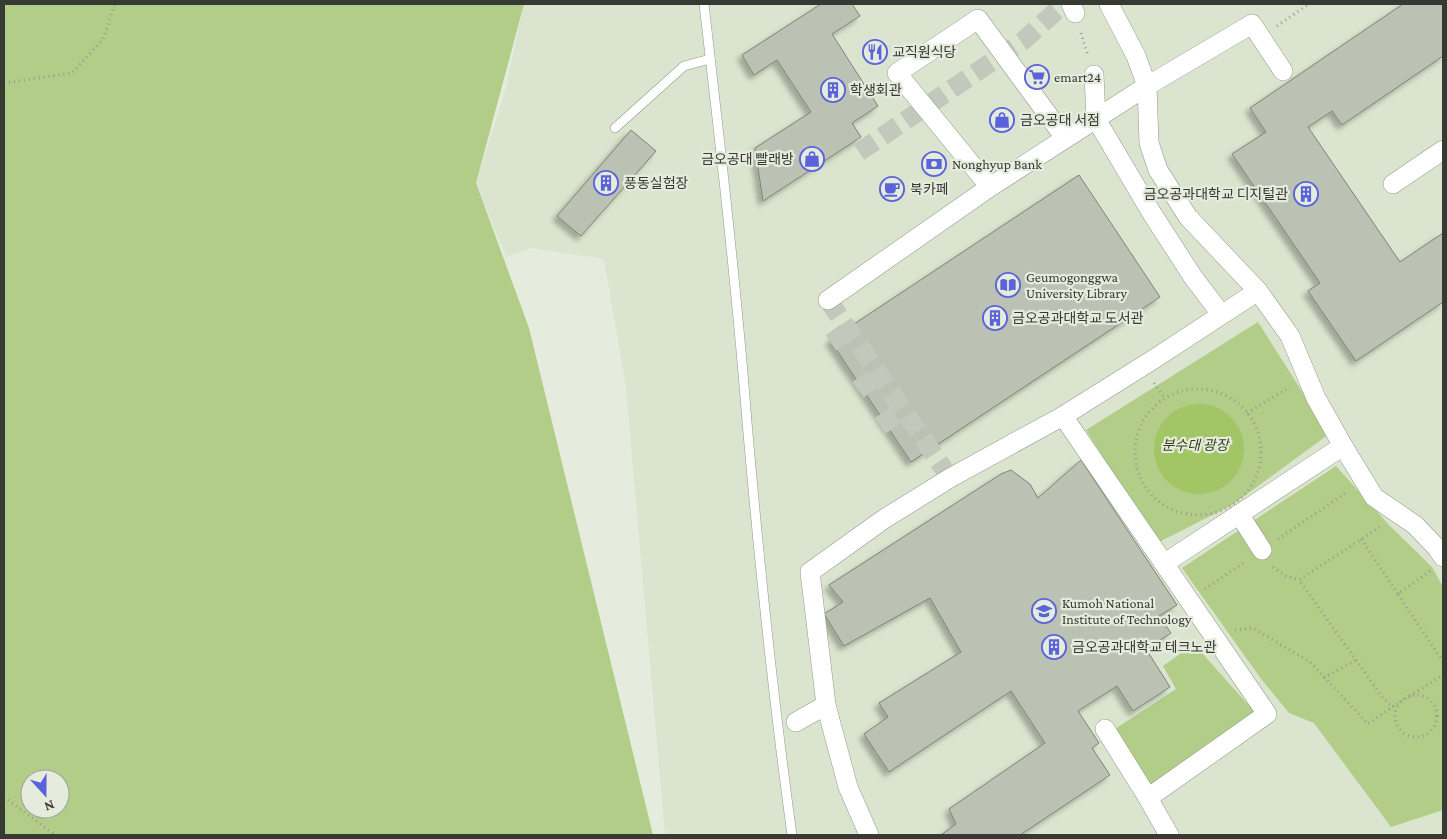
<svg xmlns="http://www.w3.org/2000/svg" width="1447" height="839" font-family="'Crimson Pro','Noto Sans KR',serif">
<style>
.built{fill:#dae4ce}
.green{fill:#b1cd87;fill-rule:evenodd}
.water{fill:#a2c565}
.building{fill:#bcc2b3;stroke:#7e8376;filter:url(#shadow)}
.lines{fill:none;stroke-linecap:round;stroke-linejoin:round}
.street-tunnel{stroke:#c2c8bb;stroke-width:19;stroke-dasharray:19 9;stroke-linecap:butt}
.lane-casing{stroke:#949a8c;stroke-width:10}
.street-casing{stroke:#949a8c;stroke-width:20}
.path{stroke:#979c91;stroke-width:3;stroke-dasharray:1 4;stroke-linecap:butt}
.lane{stroke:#fff;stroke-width:9}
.street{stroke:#fff;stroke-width:19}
.labels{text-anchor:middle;stroke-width:4.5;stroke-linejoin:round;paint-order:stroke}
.poi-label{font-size:14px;fill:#373933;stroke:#e5ecdd;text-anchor:start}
.park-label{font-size:14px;font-style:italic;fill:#33411a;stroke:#e5ecdd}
</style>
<defs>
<filter id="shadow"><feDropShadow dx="-4.5" dy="4.5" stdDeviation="2.5" flood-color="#0004"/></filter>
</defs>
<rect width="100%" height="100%" fill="#e5ecdd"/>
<polygon class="built" points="524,4 1443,4 1443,835 665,835 626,388 604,259 531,248 506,257 476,183 506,87"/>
<g class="green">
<path d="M4,4H524L476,183L529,328L653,835H4ZM30,779H60V809H30Z"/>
<polygon points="1258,322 1329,434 1232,505 1157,543 1086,430"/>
<polygon points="1336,466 1389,525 1432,567 1443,587 1443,810 1391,827 1314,723 1289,713 1262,680 1182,568"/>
<polygon points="1194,644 1258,716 1152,790 1115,729 1176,689 1163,666"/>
</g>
<circle class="water" cx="1199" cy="449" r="45"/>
<g class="building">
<polygon points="821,4 852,4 860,16 832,34 878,106 852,123 861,137 763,201 755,148 811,112 777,60 754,75 742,55"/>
<polygon points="1403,4 1443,4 1443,56 1342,125 1332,111 1308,127 1400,262 1443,233 1443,302 1356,361 1308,291 1320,283 1232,154 1266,132 1250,108"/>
<polygon points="631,130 656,151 581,236 557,216"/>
<polygon points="1079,175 1160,297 911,462 830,340"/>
<polygon points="1081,460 1177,605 1159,616 1171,633 1146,649 1170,687 1133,711 1117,686 1078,711 1099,743 1092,748 1110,775 1020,835 941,835 956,824 949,809 1045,743 1011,691 889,772 864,734 888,717 879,703 961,652 930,598 844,646 824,614 843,602 829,585 1001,474 1011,470 1030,484 1038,498"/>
</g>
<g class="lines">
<g class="street-tunnel">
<polyline points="859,152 1024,40 1064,4"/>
<polyline points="828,300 950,478"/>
<polyline points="831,343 849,330"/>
<polyline points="858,390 879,374"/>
<polyline points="880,426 903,410"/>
</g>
<defs>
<g id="lane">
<path d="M704,4C720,143 736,282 747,422C759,560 773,698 792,835"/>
<polyline points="615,128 684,66 710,59"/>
</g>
<g id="street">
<polyline points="1071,4 1075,13"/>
<polyline points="1109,4 1136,56 1147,86 1149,143 1158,170 1188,217 1258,291 1290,336 1316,398 1343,446 1374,497 1415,525 1437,548 1443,557"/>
<polyline points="1094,75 1096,119 1151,212 1193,277 1221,314"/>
<polyline points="1393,184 1443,150"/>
<polyline points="990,187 897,73 978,19 1065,138"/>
<polyline points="828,300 990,187 1147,86 1252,24 1283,71"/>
<polyline points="1063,416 1267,714 1148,798 1105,729"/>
<polyline points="1239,514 1262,550"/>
<polyline points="1165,563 1343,446"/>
<polyline points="796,722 826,705"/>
<polyline points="1148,798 1169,835"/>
<polyline points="869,835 848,787 826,705 810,572 884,519 950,478 1063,416 1154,359 1258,291"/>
</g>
</defs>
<use href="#lane" class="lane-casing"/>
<use href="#street" class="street-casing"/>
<g class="path">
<polyline points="1277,26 1309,4"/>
<polyline points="1081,33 1088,56"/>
<polyline points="4,83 72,73 103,39 115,4"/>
<polyline points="1154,383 1165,399"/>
<circle cx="1198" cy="452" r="63"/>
<polyline points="1247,413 1290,387"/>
<polyline points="1380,527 1299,580 1383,698 1392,707 1443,675"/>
<polyline points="1278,539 1347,492"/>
<polyline points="1361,539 1398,594"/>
<polyline points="1273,567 1286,576 1299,580"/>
<polyline points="1430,571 1398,594 1443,662"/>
<polyline points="1205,589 1246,561"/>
<polyline points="1235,630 1253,628 1310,662 1368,724 1394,706"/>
<polyline points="1324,678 1356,660"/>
<circle cx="1416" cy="716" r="21"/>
<polyline points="4,797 55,835"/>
</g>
<use href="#lane" class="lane"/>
<use href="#street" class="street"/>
</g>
<defs>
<symbol id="restaurant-ring" viewBox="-11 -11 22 22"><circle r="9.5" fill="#e5ecdd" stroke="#5b63db" stroke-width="1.5"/><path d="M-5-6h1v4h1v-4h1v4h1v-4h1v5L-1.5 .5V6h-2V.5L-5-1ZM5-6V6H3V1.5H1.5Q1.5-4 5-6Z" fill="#5b63db"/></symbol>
<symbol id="supermarket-ring" viewBox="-11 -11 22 22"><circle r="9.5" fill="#e5ecdd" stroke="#5b63db" stroke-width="1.5"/><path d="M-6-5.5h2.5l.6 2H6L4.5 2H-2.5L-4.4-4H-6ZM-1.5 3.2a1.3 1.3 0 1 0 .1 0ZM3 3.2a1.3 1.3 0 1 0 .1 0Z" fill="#5b63db"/></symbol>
<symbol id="building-ring" viewBox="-11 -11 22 22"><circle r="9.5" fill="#e5ecdd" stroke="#5b63db" stroke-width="1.5"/><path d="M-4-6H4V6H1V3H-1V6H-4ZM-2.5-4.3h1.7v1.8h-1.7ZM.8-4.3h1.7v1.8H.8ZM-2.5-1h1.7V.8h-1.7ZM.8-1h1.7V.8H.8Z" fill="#5b63db"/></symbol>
<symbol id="shop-ring" viewBox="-11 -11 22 22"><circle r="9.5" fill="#e5ecdd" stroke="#5b63db" stroke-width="1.5"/><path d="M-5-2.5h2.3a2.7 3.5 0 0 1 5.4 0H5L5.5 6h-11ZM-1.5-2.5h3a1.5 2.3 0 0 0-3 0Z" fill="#5b63db"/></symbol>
<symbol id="bank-ring" viewBox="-11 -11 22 22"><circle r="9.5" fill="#e5ecdd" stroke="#5b63db" stroke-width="1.5"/><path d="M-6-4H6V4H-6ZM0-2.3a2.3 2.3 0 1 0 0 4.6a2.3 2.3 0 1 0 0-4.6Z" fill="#5b63db"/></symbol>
<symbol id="cafe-ring" viewBox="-11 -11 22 22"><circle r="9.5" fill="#e5ecdd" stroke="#5b63db" stroke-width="1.5"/><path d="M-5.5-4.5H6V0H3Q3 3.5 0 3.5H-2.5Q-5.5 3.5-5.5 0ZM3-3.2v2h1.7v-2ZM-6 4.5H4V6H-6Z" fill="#5b63db"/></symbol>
<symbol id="library-ring" viewBox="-11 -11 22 22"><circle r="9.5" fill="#e5ecdd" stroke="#5b63db" stroke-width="1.5"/><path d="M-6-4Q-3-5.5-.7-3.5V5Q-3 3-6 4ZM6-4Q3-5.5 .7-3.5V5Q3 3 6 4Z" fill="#5b63db"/></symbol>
<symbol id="university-ring" viewBox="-11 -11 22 22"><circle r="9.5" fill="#e5ecdd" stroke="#5b63db" stroke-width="1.5"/><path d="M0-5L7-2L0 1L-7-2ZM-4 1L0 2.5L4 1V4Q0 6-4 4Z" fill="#5b63db"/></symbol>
</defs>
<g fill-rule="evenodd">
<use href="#restaurant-ring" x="861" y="38" width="28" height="28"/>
<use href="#supermarket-ring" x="1023" y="63" width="28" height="28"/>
<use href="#building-ring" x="819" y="76" width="28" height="28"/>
<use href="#shop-ring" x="988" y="106" width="28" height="28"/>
<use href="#shop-ring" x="798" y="145" width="28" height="28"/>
<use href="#bank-ring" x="920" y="150" width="28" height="28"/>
<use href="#building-ring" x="592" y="169" width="28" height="28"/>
<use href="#cafe-ring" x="878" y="175" width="28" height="28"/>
<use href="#building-ring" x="1292" y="180" width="28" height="28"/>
<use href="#library-ring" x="994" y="271" width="28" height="28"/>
<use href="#building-ring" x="981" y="304" width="28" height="28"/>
<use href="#university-ring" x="1030" y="597" width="28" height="28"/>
<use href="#building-ring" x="1040" y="633" width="28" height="28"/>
</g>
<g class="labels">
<g class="poi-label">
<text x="892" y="57">교직원식당</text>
<text x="1054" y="82">emart24</text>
<text x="850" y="95">학생회관</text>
<text x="1020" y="125">금오공대 서점</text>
<text x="794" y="164" text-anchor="end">금오공대 빨래방</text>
<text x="952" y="169">Nonghyup Bank</text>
<text x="624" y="188">풍동실험장</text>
<text x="910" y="194">북카페</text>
<text x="1288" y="199" text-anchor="end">금오공과대학교 디지털관</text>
<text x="1026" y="282">Geumogonggwa<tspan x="1026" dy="16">University Library</tspan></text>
<text x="1012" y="323">금오공과대학교 도서관</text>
<text x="1062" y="608">Kumoh National<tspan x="1062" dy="16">Institute of Technology</tspan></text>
<text x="1072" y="652">금오공과대학교 테크노관</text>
</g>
<g class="park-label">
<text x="1195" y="450">분수대 광장</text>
</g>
</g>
<rect width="1447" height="839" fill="none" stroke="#373933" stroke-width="10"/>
<g transform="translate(45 794) rotate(159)"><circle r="24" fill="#e5ecdd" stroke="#9fa499"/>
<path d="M0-4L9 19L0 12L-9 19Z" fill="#5b63db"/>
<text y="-8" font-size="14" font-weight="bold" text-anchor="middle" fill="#373933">N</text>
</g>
</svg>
